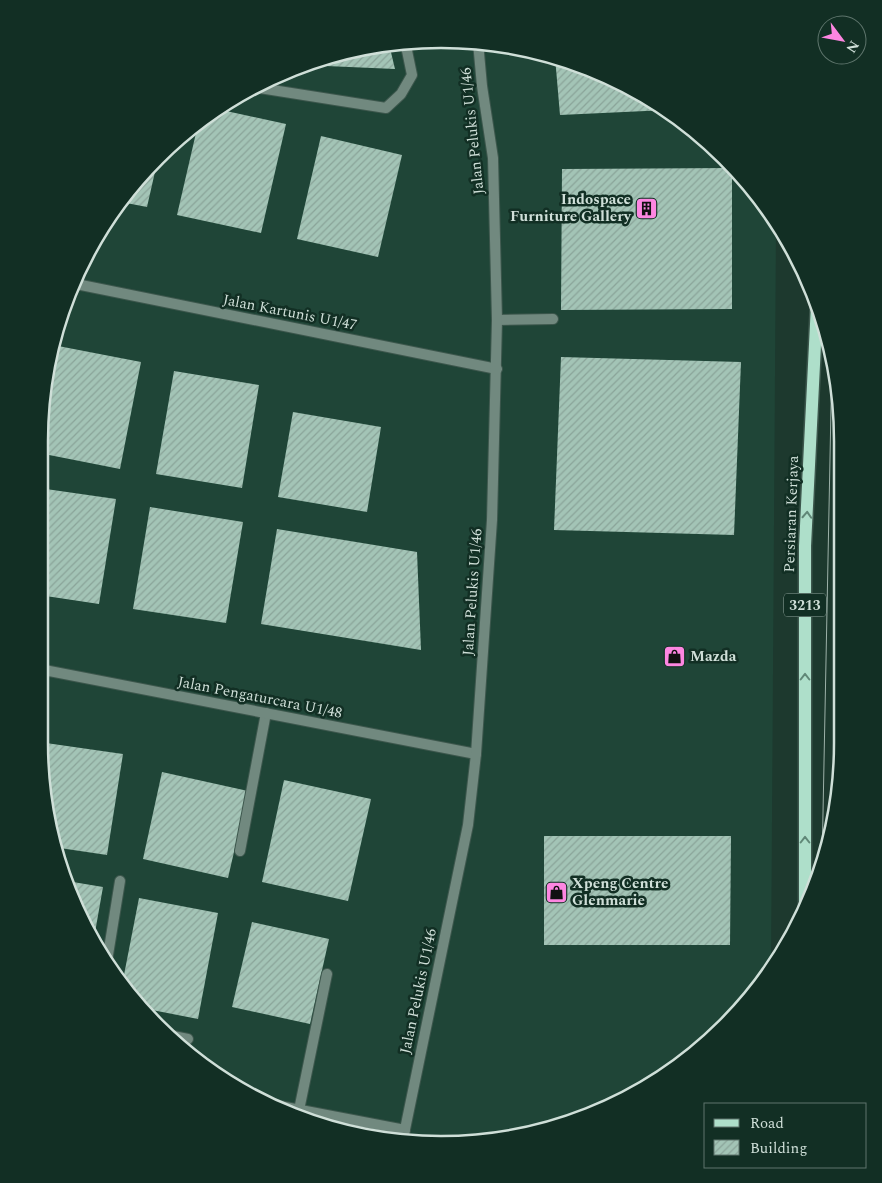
<svg xmlns="http://www.w3.org/2000/svg" width="882" height="1183" font-family="Spectral,serif">
<style>
.built{fill:#1f4537}
.building{fill:url(#building-hatch)}
.lines{fill:none;stroke-linecap:round;stroke-linejoin:round}
.lane-casing{stroke:#3d574d;stroke-width:12}
.street-casing{stroke:#3d574d;stroke-width:12}
.primary-casing{stroke:#3d574d;stroke-width:15}
.lane{stroke:#71897f;stroke-width:10}
.street{stroke:#71897f;stroke-width:10}
.primary{stroke:#aedfca;stroke-width:12}
.tram{stroke:#9db1a9;stroke-width:1}
.oneway{stroke:#608777}
.labels{text-anchor:middle;stroke-width:5;stroke-linejoin:round;paint-order:stroke}
.shield{fill:#122f24;stroke:#96aaa2;stroke-width:1}
.shield-label{font-size:14px;font-weight:bold;fill:#cfdfd8}
.street-label{font-size:15px;fill:#cfdfd8;stroke:#122f24}
.poi-label{font-size:15px;font-weight:bold;fill:#cfdfd8;stroke:#122f24;text-anchor:start}
.rim{fill:none;stroke:#cfdfd8;stroke-width:2.5}
</style>
<defs>
<pattern id="building-hatch" width="6" height="6" patternUnits="userSpaceOnUse" patternTransform="scale(1.25)"><rect width="6" height="6" fill="#a3c4b6"/><path d="M-1 1l2-2M0 6l6-6M5 7l2-2" fill="none" stroke="#8aa499"/></pattern>
</defs>
<rect width="100%" height="100%" fill="#1d392e"/>
<polygon class="built" points="415,40 494,42 571,60 642,93 706,139 760,196 776,223 771,968 744,1007 686,1061 571,1123 468,1143 362,1136 263,1103 176,1044 93,943 53,846 39,742 40,415 52,337 107,217 196,122 263,80 337,52"/>
<g class="building">
<polygon points="389,44 395,69 303,65 337,52"/>
<polygon points="555,57 571,60 642,93 667,110 560,115"/>
<polygon points="217,109 286,124 261,233 177,215 199,120"/>
<polygon points="321,136 402,155 378,257 297,239"/>
<polygon points="157,163 147,207 121,202"/>
<polygon points="732,168 732,309 561,310 562,169"/>
<polygon points="53,345 141,362 120,469 39,453 40,415"/>
<polygon points="561,357 741,362 734,535 554,530"/>
<polygon points="174,371 259,385 242,488 156,474"/>
<polygon points="293,412 381,427 367,512 278,497"/>
<polygon points="39,488 116,499 99,604 39,595"/>
<polygon points="150,507 243,522 226,623 133,609"/>
<polygon points="277,529 417,552 421,650 261,624"/>
<polygon points="39,742 123,754 107,855 53,847"/>
<polygon points="162,772 248,791 228,878 143,859"/>
<polygon points="284,780 371,799 348,901 262,882"/>
<polygon points="544,836 731,836 730,945 544,945"/>
<polygon points="67,881 103,887 93,944 93,943"/>
<polygon points="139,898 218,913 198,1019 147,1009 123,980"/>
<polygon points="252,922 329,939 310,1024 232,1007"/>
</g>
<g class="lines">
<defs>
<g id="lane">
<polyline points="253,87 386,108 401,94 412,75 405,41"/>
<polyline points="497,320 553,319"/>
<polyline points="240,851 266,713"/>
<polyline points="107,961 120,881"/>
<polyline points="168,1035 188,1039"/>
<polyline points="299,1110 327,974"/>
</g>
<g id="street">
<polyline points="76,284 497,369"/>
<polyline points="39,669 476,754"/>
<polyline points="264,1103 405,1130"/>
<polyline points="403,1139 468,825 476,754 492,520 497,320 493,158 482,86 478,42"/>
</g>
<polyline id="primary" points="805,906 805,546 817,304"/>
</defs>
<use href="#lane" class="lane-casing"/>
<use href="#street" class="street-casing"/>
<use href="#primary" class="primary-casing"/>
<use href="#lane" class="lane"/>
<use href="#street" class="street"/>
<use href="#primary" class="primary"/>
<g class="tram">
<polyline points="839,790 842,649"/>
<polyline points="822,864 832,357"/>
</g>
</g>
<defs><path id="oneway-chevron" d="M-2-3.5L2.5 0L-2 3.5" fill="none" stroke-width="1.6" stroke-linecap="round" stroke-linejoin="round" transform="scale(1.25)"/></defs>
<g class="oneway">
<use href="#oneway-chevron" transform="translate(807 515) rotate(-87)"/>
<use href="#oneway-chevron" transform="translate(805 677) rotate(-90)"/>
<use href="#oneway-chevron" transform="translate(805 840) rotate(-90)"/>
</g>
<defs>
<symbol id="building-square" viewBox="-11 -11 22 22"><rect x="-9" y="-9" width="18" height="18" rx="4" fill="#fd86e1" stroke="#122f24"/><path d="M-4-6H4V6H1V3H-1V6H-4ZM-2.5-4.3h1.7v1.8h-1.7ZM.8-4.3h1.7v1.8H.8ZM-2.5-1h1.7V.8h-1.7ZM.8-1h1.7V.8H.8Z" fill="#111"/></symbol>
<symbol id="shop-square" viewBox="-11 -11 22 22"><rect x="-9" y="-9" width="18" height="18" rx="4" fill="#fd86e1" stroke="#122f24"/><path d="M-5-2.5h2.3a2.7 3.5 0 0 1 5.4 0H5L5.5 6h-11ZM-1.5-2.5h3a1.5 2.3 0 0 0-3 0Z" fill="#111"/></symbol>
</defs>
<g fill-rule="evenodd">
<use href="#building-square" x="634" y="196" width="25" height="25"/>
<use href="#shop-square" x="662" y="644" width="25" height="25"/>
<use href="#shop-square" x="544" y="880" width="25" height="25"/>
</g>
<g class="labels">
<rect class="shield" x="784" y="593.5" width="42" height="23" rx="4"/>
<g class="shield-label">
<text x="805" y="610">3213</text>
</g>
<g class="street-label">
<text transform="translate(472 131) rotate(-96)" y="5">Jalan Pelukis U1/46</text>
<text transform="translate(290 312) rotate(11)" y="5">Jalan Kartunis U1/47</text>
<text transform="translate(791 514) rotate(-88)" y="5">Persiaran Kerjaya</text>
<text transform="translate(472 592) rotate(-86)" y="5">Jalan Pelukis U1/46</text>
<text transform="translate(260 697) rotate(11)" y="5">Jalan Pengaturcara U1/48</text>
<text transform="translate(418 991) rotate(-78)" y="5">Jalan Pelukis U1/46</text>
</g>
<g class="poi-label">
<text x="631" y="204" text-anchor="end">Indospace<tspan x="631" dy="17">Furniture Gallery</tspan></text>
<text x="690" y="661">Mazda</text>
<text x="572" y="888">Xpeng Centre<tspan x="572" dy="17">Glenmarie</tspan></text>
</g>
</g>
<path d="M0 0H882V1183H0ZM441 48H441A393 393 0 0 1 834 441V743A393 393 0 0 1 441 1136H441A393 393 0 0 1 48 743V441A393 393 0 0 1 441 48Z" fill="#122f24" fill-rule="evenodd"/>
<path class="rim" d="M441 48H441A393 393 0 0 1 834 441V743A393 393 0 0 1 441 1136H441A393 393 0 0 1 48 743V441A393 393 0 0 1 441 48Z"/>
<rect x="704" y="1103" width="162" height="65" fill="#122f24" stroke="#5e756c"/>
<rect x="714" y="1119" width="25" height="8" fill="#aedfca" stroke="#5e756c"/>
<text x="750" y="1128" font-size="15" fill="#cfdfd8">Road</text>
<rect x="714" y="1140" width="25" height="15" fill="url(#building-hatch)" stroke="#5e756c"/>
<text x="750" y="1153" font-size="15" fill="#cfdfd8">Building</text>
<g transform="translate(842 40) rotate(122)"><circle r="24" fill="#122f24" stroke="#5e756c"/>
<path d="M0-4L9 19L0 12L-9 19Z" fill="#fd86e1"/>
<text y="-8" font-size="14" font-weight="bold" text-anchor="middle" fill="#cfdfd8">N</text>
</g>
</svg>
